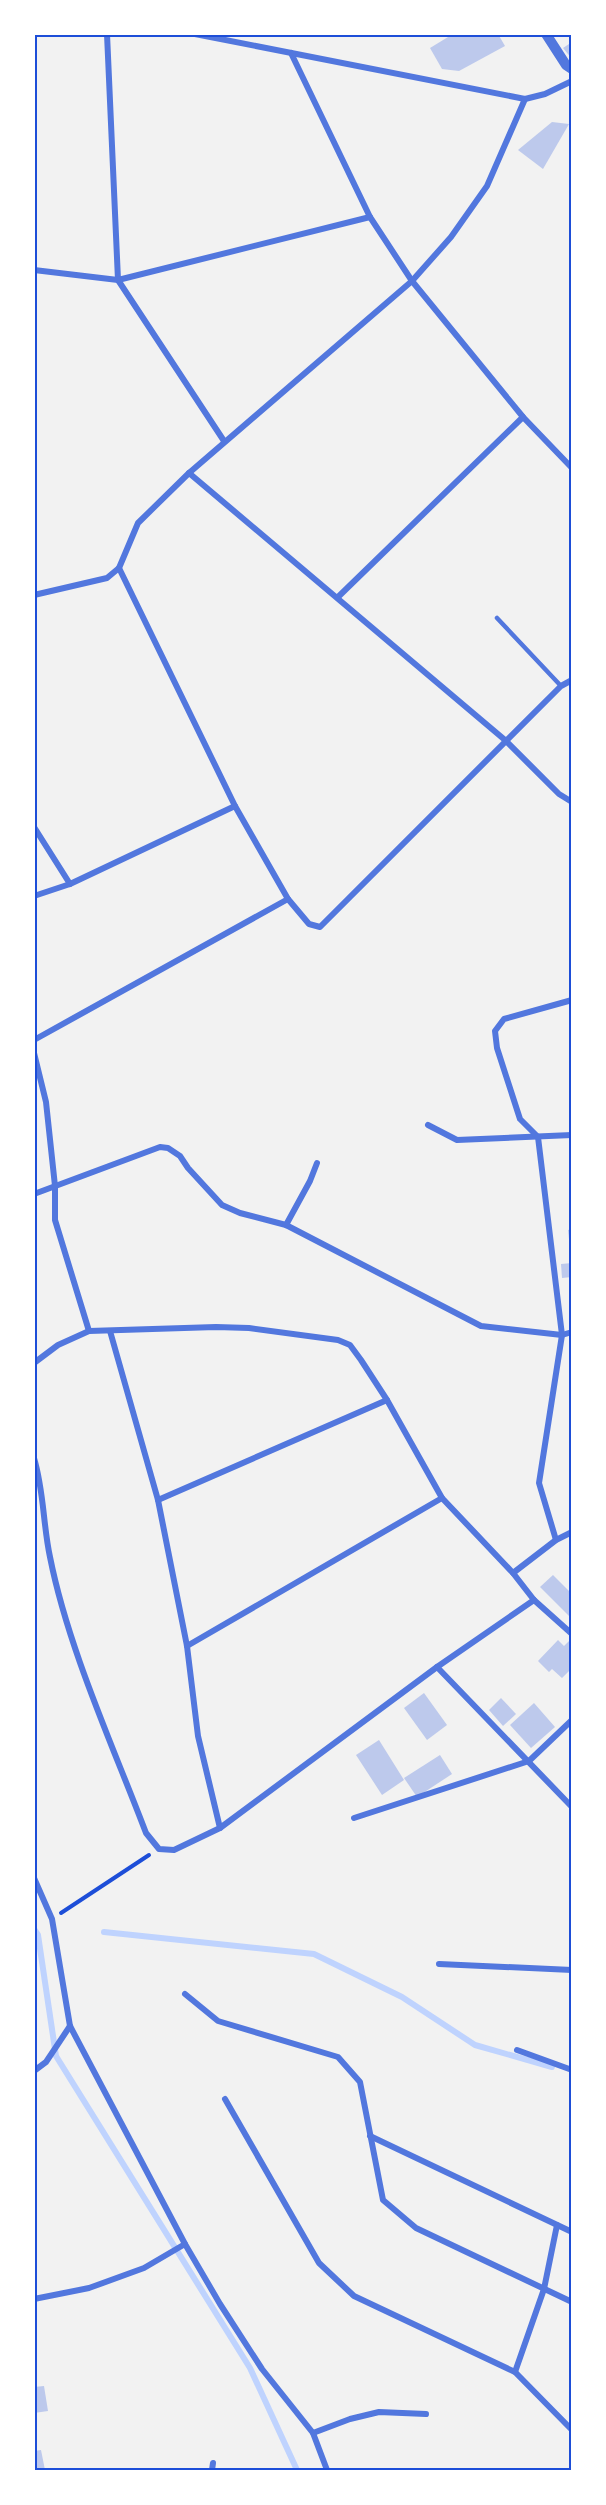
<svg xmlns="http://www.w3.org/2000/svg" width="606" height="2505" font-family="'Exo 2',sans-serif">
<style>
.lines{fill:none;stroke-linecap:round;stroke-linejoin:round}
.stream{stroke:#bfd3fe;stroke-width:6}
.building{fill:#bdc9ec}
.path{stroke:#1d4ed8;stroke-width:4}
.service{stroke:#5277de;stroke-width:4.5}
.minor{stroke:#5277de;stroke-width:6}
.tertiary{stroke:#5277de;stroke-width:10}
.neatline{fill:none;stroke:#1d4ed8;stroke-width:2}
</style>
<rect width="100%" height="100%" fill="#f2f2f2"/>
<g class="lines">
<g class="stream">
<polyline points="34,1929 38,1935 56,2056 250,2368 297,2470"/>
<polyline points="104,1932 314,1954 402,1997 475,2045 552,2067"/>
</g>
</g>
<g class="building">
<polygon points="453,34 498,34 505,46 459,71 442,69 430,48"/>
<polygon points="572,42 572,59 563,48"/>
<polygon points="552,122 569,124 543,169 518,150"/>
<polygon points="572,1229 572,1248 570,1248 568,1230"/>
<polygon points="572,1263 572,1277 562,1278 561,1264"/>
<polygon points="553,1575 572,1594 572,1619 540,1587"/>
<polygon points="558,1640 564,1646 570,1640 572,1642 572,1668 562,1678 552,1669 549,1672 538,1661"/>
<polygon points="424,1693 447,1725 427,1740 404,1708"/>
<polygon points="501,1698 516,1714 503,1726 489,1710"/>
<polygon points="534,1703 555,1727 531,1748 510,1725"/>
<polygon points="379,1740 404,1780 382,1795 356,1755"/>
<polygon points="440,1755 452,1774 417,1797 404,1778"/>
<polygon points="44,2386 48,2411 34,2413 34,2387"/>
<polygon points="41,2450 45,2470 34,2470 34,2451"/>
</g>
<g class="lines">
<polyline class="path" points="61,1913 149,1855"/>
<polyline class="service" points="497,618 561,686"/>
<g class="minor">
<polyline points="107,34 118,280 224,441"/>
<polyline points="195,34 525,99 545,94 572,81"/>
<polyline points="291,53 370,217 412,281 523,417 572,468"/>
<polyline points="34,270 118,280 370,217"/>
<polyline points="189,473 505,740 559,794 572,802"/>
<polyline points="119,568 235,806 288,899 309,924 320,927 561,686 572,680"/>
<polyline points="34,595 107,578 119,568 138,523 189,473 412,281 451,237 487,186 525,99"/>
<polyline points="338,597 523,417"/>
<polyline points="34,827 70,884"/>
<polyline points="34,896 70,884 235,806"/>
<polyline points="34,1040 288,899"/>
<polyline points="34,1053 46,1102 55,1186 55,1220 89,1331"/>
<polyline points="428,1125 457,1140 572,1135"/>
<polyline points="34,1194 160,1147 168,1148 180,1156 188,1168 222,1205 240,1213 286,1225 481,1326 562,1335 572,1332"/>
<polyline points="286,1225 310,1181 317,1163"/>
<polyline points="110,1331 158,1500 187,1646 198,1736 220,1828"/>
<polyline points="34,1363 58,1345 89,1331 216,1327 249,1328 338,1340 350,1345 361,1360 387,1400 442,1498 513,1573 534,1600 572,1634"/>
<path d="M34,1458C44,1491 43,1525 50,1557C68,1648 113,1746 146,1833L159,1849L174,1850L220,1828L437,1667L534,1600"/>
<polyline points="158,1500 387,1400"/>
<polyline points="556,1540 539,1483 562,1335 538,1137 520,1119 497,1048 495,1031 504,1019 572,1000"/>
<polyline points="513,1573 556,1540 572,1532"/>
<polyline points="187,1646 442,1498"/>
<polyline points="437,1667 572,1807"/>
<polyline points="354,1818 529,1761 572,1720"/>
<polyline points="34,1878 52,1919 70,2026 185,2244 220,2304 262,2369 313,2433 327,2470"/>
<polyline points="439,1964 572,1970"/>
<polyline points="185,1994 218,2021 338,2057 360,2082 383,2200 416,2228 572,2302"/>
<polyline points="517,2050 572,2070"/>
<polyline points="34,2071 46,2062 70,2026"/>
<polyline points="225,2099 319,2263 354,2296 515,2372 572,2430"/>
<polyline points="370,2136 572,2232"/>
<polyline points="34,2299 89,2288 144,2268 185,2244"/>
<polyline points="515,2372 544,2289 557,2225"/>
<polyline points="313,2433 350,2419 379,2412 426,2414"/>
<polyline points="212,2470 213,2463"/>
</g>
<polyline class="tertiary" points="546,34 566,65 572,69"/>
</g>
<rect width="606" height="2505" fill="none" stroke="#ffffff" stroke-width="72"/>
<rect x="36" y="36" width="534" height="2433" class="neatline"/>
</svg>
